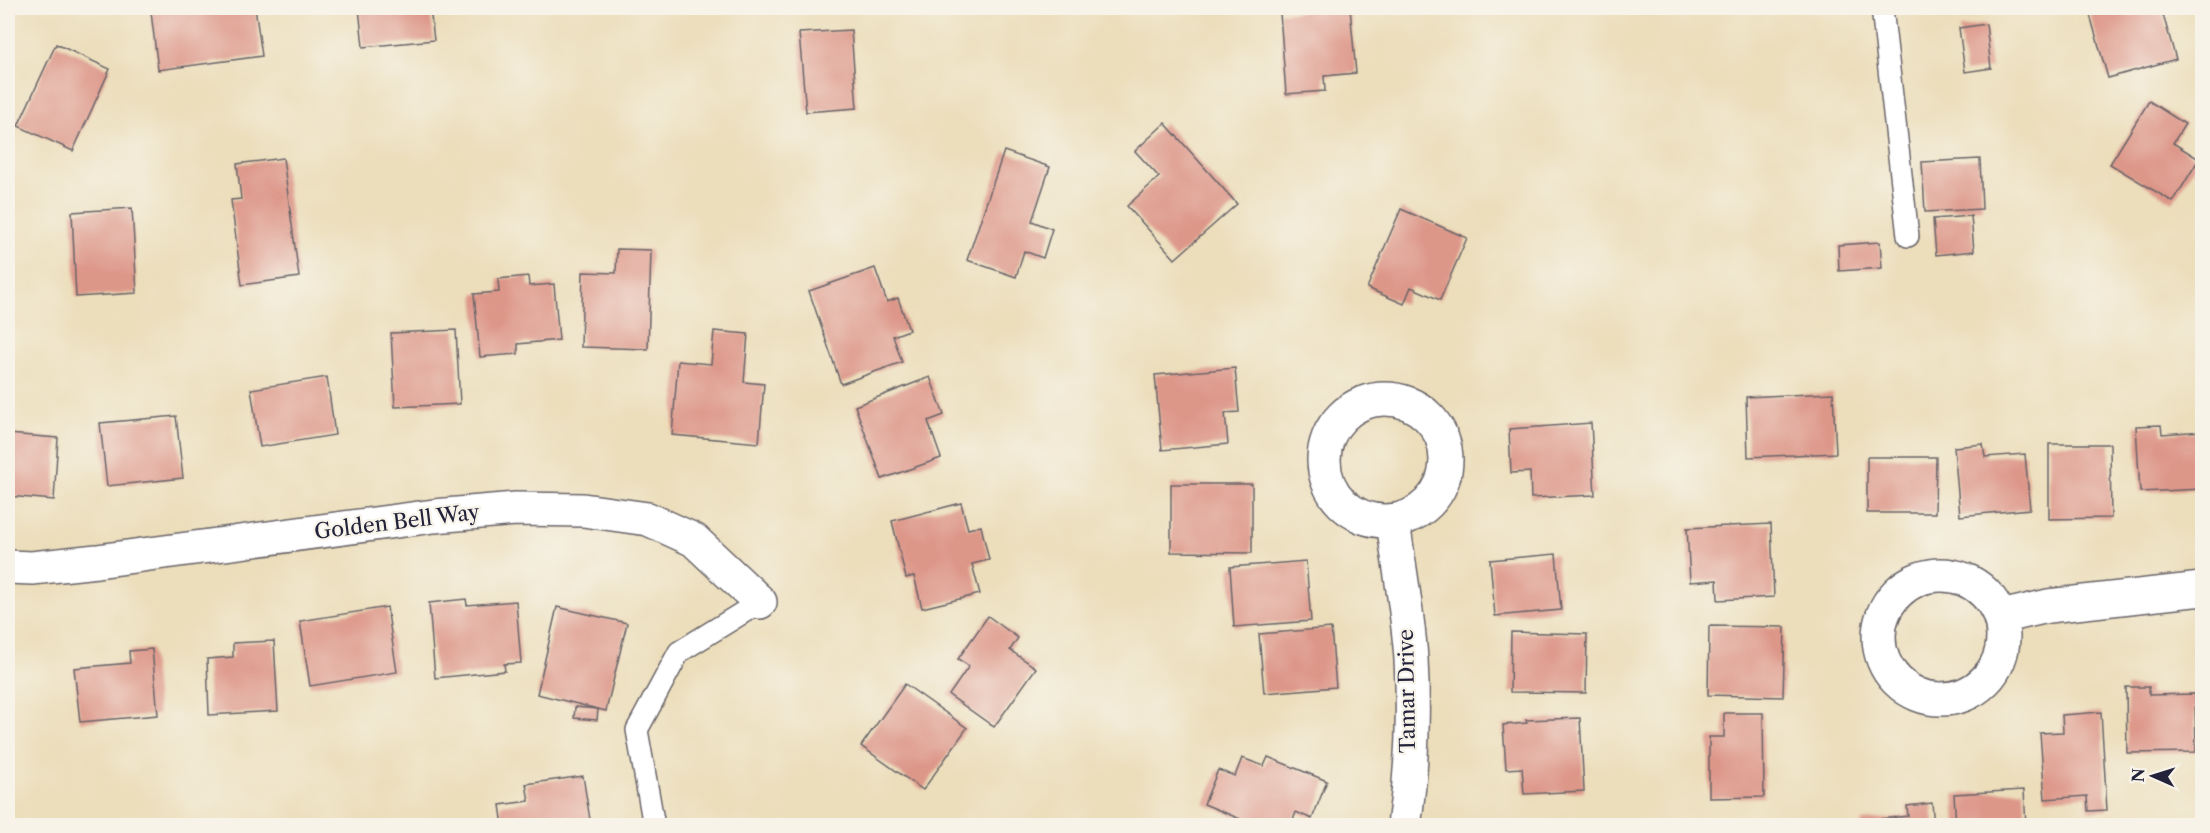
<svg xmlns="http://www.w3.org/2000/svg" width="2210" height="833" font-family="'Libre Caslon Text',serif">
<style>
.building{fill:#dd9789}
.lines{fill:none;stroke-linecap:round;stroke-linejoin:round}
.lane-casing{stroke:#696468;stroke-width:24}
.street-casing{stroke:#696468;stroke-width:36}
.lane{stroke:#fff;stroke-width:21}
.street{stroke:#fff;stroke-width:33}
.labels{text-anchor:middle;stroke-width:4.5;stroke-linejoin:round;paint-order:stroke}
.street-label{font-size:21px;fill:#22223b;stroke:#f7f3e8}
</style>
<rect width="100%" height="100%" fill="#f7f3e8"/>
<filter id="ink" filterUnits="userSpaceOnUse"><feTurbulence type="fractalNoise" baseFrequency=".0167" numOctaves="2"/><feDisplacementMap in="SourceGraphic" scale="12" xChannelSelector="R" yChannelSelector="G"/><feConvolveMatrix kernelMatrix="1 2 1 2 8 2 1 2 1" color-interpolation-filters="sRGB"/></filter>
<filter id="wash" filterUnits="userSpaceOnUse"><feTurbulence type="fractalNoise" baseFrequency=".008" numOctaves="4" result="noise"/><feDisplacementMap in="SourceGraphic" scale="24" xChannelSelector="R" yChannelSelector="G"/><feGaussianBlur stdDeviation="1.35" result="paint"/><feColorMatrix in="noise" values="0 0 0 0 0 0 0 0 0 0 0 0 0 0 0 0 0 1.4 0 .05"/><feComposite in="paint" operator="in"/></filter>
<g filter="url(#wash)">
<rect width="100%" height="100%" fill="#ecdebb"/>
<g id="blocks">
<g class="building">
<polygon points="187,8 255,8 262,56 158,70 151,12"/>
<polygon points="359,8 430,8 434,40 363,47"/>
<polygon points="1348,8 1350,8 1356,73 1324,76 1325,91 1286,94 1280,13"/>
<polygon points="2088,8 2161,8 2176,59 2108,78"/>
<polygon points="1986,24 1991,68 1965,72 1959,28"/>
<polygon points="851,30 857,108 806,112 799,33"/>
<polygon points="56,44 110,69 73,151 18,126"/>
<polygon points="2149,101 2185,124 2173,143 2199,159 2173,202 2110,164"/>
<polygon points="1165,123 1237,204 1175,259 1127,206 1159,177 1135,151"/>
<polygon points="1004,151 1050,167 1032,221 1052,229 1043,258 1024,251 1016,277 967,260"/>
<polygon points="283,158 299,277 242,285 231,200 241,199 237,164"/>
<polygon points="1980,159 1982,209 1925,212 1922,162"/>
<polygon points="132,208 137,293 76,297 72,212"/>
<polygon points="1401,209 1467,238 1440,300 1411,287 1404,304 1367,288"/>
<polygon points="1971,216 1974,251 1936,255 1933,219"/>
<polygon points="1880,242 1882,268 1839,271 1838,245"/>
<polygon points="617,249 651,250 648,349 581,347 583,272 616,273"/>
<polygon points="875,268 887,302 898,298 909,330 893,336 902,362 841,384 809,291"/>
<polygon points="528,276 529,286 554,284 559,340 518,344 518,354 480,357 474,294 499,292 498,279"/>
<polygon points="456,330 460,404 395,407 391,333"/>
<polygon points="714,331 748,334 744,382 764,384 759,443 672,435 678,361 711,364"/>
<polygon points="1235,368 1239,412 1225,413 1228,444 1162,450 1155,375"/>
<polygon points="327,377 335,435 260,447 251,389"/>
<polygon points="930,377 944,415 928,421 941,458 882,479 855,406"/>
<polygon points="1833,393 1836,453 1748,457 1746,397"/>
<polygon points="176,416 183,478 107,486 100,423"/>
<polygon points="1591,423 1595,495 1531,498 1530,472 1511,473 1509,429"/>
<polygon points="2161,425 2162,434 2202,431 2202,489 2140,492 2136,426"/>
<polygon points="8,434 58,438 54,500 8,496"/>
<polygon points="1983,444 1985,457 2025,454 2030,509 1960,516 1954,447"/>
<polygon points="2049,444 2110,444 2111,518 2049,519"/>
<polygon points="1867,457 1936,457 1935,513 1867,513"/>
<polygon points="1171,484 1252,484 1252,553 1171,552"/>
<polygon points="961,503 968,529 981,526 989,560 972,564 980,594 922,608 914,576 906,578 892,521"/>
<polygon points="1771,524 1774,597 1718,600 1717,580 1690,582 1687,528"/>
<polygon points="1556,554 1561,610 1495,616 1490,560"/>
<polygon points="1306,561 1311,621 1234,627 1230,567"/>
<polygon points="466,599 467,605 516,601 521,663 504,664 505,671 435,678 429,603"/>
<polygon points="387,607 397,672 310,686 300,621"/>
<polygon points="557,607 627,623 606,711 537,694"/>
<polygon points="988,616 1018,638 1010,650 1036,668 994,727 949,695 969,666 958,659"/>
<polygon points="1709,626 1785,627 1783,697 1708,695"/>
<polygon points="1331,628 1336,687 1264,693 1259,634"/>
<polygon points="1511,632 1587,634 1586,693 1510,692"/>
<polygon points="274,641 278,711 209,715 207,659 233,657 233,643"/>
<polygon points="152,649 158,715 80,722 74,668 130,663 129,651"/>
<polygon points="905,684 967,728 923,790 861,746"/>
<polygon points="2126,687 2149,687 2149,695 2195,694 2196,752 2127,753"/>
<polygon points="575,707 598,709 597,720 574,718"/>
<polygon points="2101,712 2107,810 2088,811 2087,796 2045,799 2040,733 2063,732 2062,715"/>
<polygon points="1724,713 1763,713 1764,797 1709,798 1709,737 1724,737"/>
<polygon points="1580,718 1584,791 1524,794 1522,768 1506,769 1503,725 1527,723 1526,720"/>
<polygon points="1268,757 1327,781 1312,819 1296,812 1291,826 1257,826 1204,804 1218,770 1235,776 1242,758 1264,766"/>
<polygon points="583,776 591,826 503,826 500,805 529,801 526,784"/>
<polygon points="2024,790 2026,826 1956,826 1954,794"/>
<polygon points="1932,803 1934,826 1862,826 1861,821 1908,816 1907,806"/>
</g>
</g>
</g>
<g filter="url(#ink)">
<use href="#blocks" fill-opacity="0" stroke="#696468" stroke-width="1.5"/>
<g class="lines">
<defs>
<g id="lane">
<polyline points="1882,8 1908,236"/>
<polyline points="654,826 637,730 679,652 760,602"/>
</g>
<g id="street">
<circle cx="1385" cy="460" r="61"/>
<path d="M1393,521C1399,567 1408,613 1411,659C1414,713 1412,772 1404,826"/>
<polyline points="8,567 32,568 97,561 434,516 516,509 583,510 648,519 694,540 760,602"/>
<circle cx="1941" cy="637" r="62"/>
<polyline points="2001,617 2048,606 2202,589"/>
</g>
</defs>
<use href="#lane" class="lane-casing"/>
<use href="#street" class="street-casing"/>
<use href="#lane" class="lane"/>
<use href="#street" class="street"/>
</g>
</g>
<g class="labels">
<g class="street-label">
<text transform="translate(397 522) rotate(-7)" y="7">Golden Bell Way</text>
<text transform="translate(1407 691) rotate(-91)" y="7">Tamar Drive</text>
</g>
</g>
<rect width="2210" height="833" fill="none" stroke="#f7f3e8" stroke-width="30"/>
<g transform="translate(2153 776) rotate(273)" stroke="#f7f3e8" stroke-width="4.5" paint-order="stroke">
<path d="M0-4.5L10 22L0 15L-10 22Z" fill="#22223b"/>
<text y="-9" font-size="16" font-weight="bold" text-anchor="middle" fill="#22223b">N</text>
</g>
</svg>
